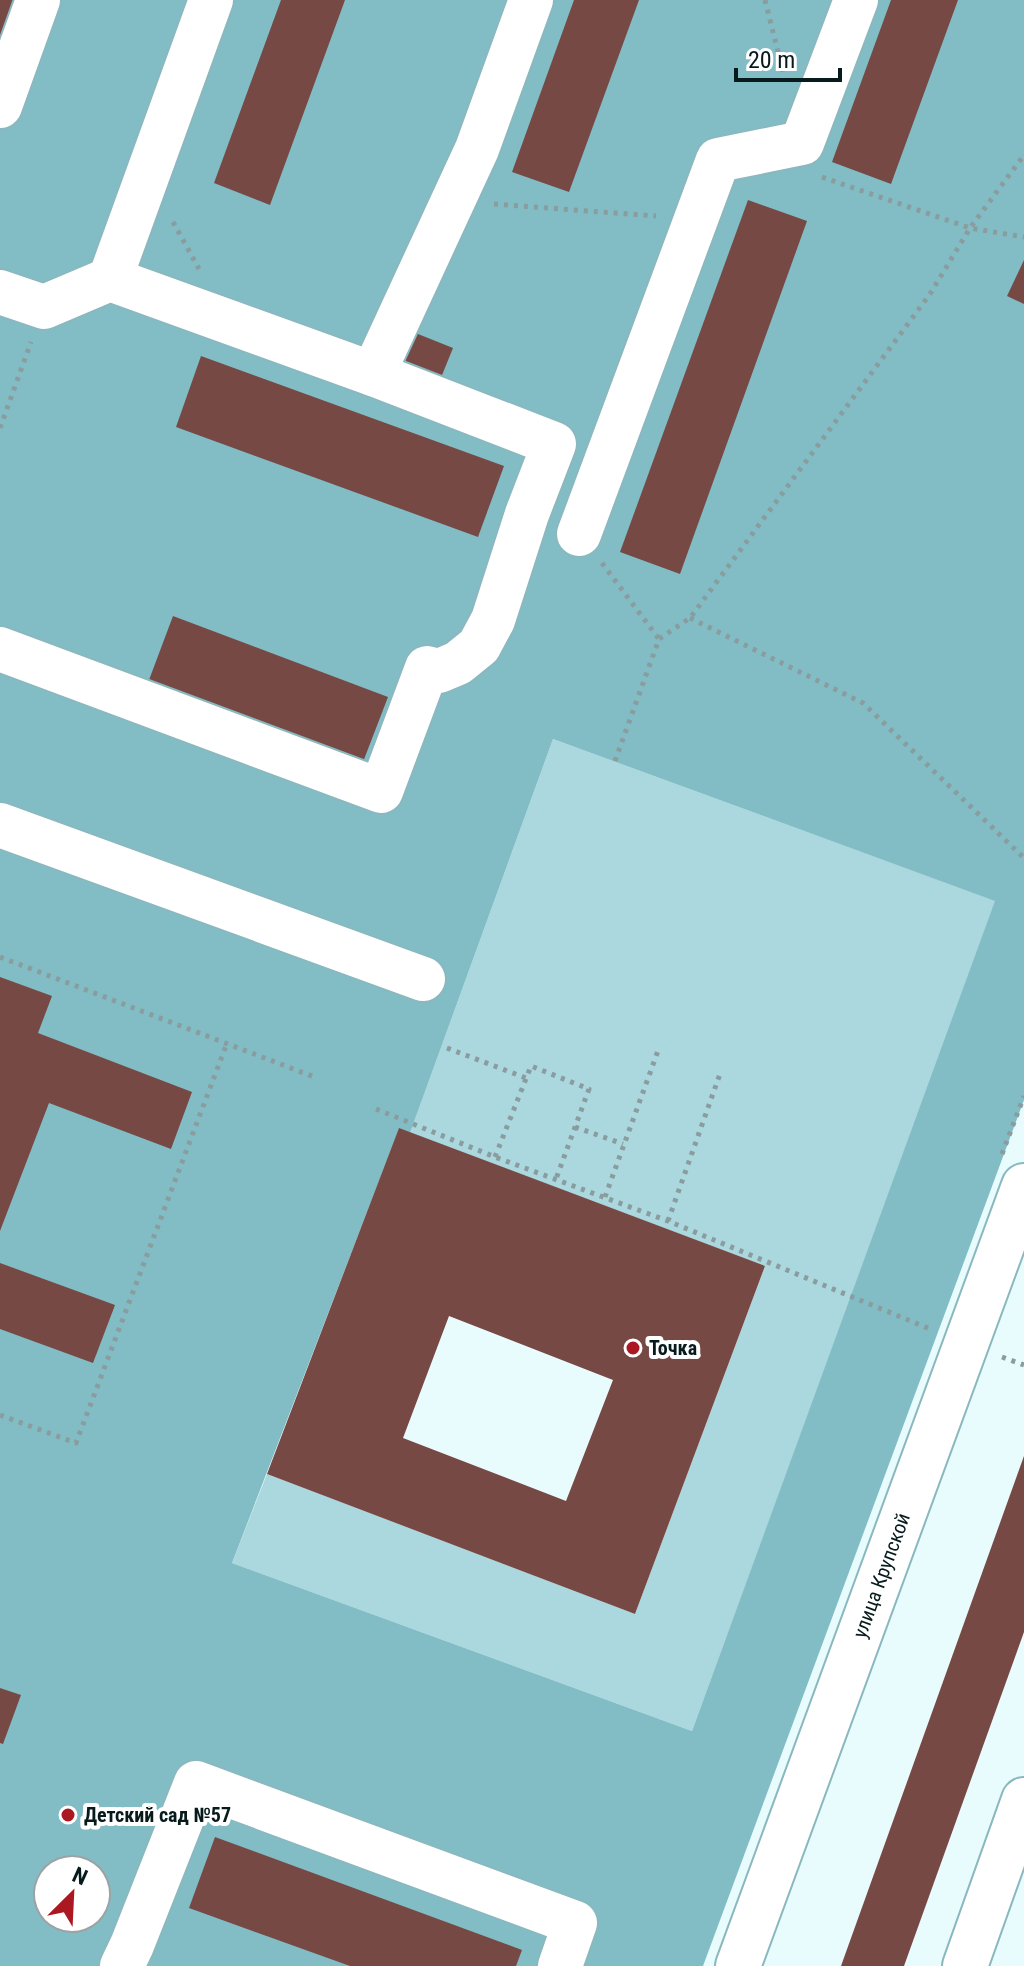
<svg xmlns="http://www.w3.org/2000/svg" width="1024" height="1966" font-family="'Roboto Condensed',sans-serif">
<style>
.green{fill:#abd7de}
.forest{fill:#82bdc6;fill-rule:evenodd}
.building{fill:#764945;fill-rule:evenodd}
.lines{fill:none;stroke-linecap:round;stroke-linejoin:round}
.minor-casing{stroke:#8ab8bf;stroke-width:48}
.path{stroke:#899c9e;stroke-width:5;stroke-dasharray:4 6;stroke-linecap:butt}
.minor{stroke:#fff;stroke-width:44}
.poi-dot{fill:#ac1821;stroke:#fff;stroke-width:3}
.labels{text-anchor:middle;stroke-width:8;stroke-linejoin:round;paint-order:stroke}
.poi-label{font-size:20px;font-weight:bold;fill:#071a1c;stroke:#fff;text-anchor:start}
.street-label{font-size:20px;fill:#071a1c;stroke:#fff}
</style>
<rect width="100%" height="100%" fill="#e8fbfd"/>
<polygon class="green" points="553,739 996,901 692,1731 232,1563 267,1474 635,1614 765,1266 410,1133"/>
<path class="forest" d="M0,0H1024V1100L703,1966H0ZM553,739L995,901L692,1731L232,1563L399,1129L410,1133ZM48,1870H96V1918H48Z"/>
<g class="building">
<polygon points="0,0 24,0 0,65"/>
<polygon points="281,0 345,0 270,205 214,183"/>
<polygon points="574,0 639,0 569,192 512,172"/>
<polygon points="891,0 958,0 891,184 832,162"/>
<polygon points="748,200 807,221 680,574 620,552"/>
<polygon points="1024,260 1024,304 1007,296"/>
<polygon points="408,330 453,348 440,380 395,362"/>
<polygon points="201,356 504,466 478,537 176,427"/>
<polygon points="173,616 388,697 363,762 149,680"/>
<polygon points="0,977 52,996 38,1033 192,1092 171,1149 49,1103 0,1231"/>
<path d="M399,1128L765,1266L635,1614L267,1474ZM449,1316L613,1380L566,1501L403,1438Z"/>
<polygon points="0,1263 115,1305 93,1363 0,1329"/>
<polygon points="1024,1456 1024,1632 904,1966 841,1966"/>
<polygon points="0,1688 21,1695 3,1744 0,1743"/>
<polygon points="215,1837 522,1950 516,1966 350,1966 189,1908"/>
</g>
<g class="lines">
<defs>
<g id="minor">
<polyline points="0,106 38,0"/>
<polyline points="110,279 211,0"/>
<polyline points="0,292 44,307 110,279 373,374 554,444 527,514 493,620 479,646 458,663 439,671 427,668 381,791 0,649"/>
<polyline points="373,374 477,149 531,0"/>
<polyline points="579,534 718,160 802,143 856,0"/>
<polyline points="0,825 423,979"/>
<polyline points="122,1966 132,1945 196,1783 575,1923 560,1966"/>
<path id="s1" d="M738,1966L1024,1186"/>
<polyline points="965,1966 1024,1800"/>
</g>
</defs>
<use href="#minor" class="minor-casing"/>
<g class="path">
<polyline points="765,0 784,76"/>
<polyline points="822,177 970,228 1024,237"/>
<polyline points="494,204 656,216"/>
<polyline points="173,222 199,269"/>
<polyline points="0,428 31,342"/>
<polyline points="602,563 659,639"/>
<polyline points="690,618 863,703 1024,858"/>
<polyline points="615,761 659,639 690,618 930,294 970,228 1024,155"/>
<polyline points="0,957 317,1078"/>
<polyline points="447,1048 526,1078"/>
<polyline points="376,1109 495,1157 668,1221 930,1329"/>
<polyline points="575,1127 623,1144"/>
<polyline points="1002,1154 1024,1096"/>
<polyline points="495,1157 531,1066 589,1089 556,1179"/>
<polyline points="605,1197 659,1048"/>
<polyline points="668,1221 721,1071"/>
<polyline points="1002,1357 1024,1365"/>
<polyline points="0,1415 76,1443 227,1043"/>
</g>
<use href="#minor" class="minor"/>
</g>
<g class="poi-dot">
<circle cx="633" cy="1348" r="8"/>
<circle cx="68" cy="1815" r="8"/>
</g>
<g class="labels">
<g class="poi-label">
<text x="649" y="1355">Точка</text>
<text x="84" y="1822">Детский сад №57</text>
</g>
<g class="street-label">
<text dy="7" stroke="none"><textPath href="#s1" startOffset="416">улица Крупской</textPath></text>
</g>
</g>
<g transform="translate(72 1894) rotate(24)"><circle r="38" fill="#ffffff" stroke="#9ca3a4" stroke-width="2"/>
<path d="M0-6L14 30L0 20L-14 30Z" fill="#ac1821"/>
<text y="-12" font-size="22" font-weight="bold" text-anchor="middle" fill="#071a1c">N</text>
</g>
<path d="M736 68v12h104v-12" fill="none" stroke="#071a1c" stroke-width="4"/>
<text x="748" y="68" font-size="24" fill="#071a1c" stroke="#ffffff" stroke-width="6" paint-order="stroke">20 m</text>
</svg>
